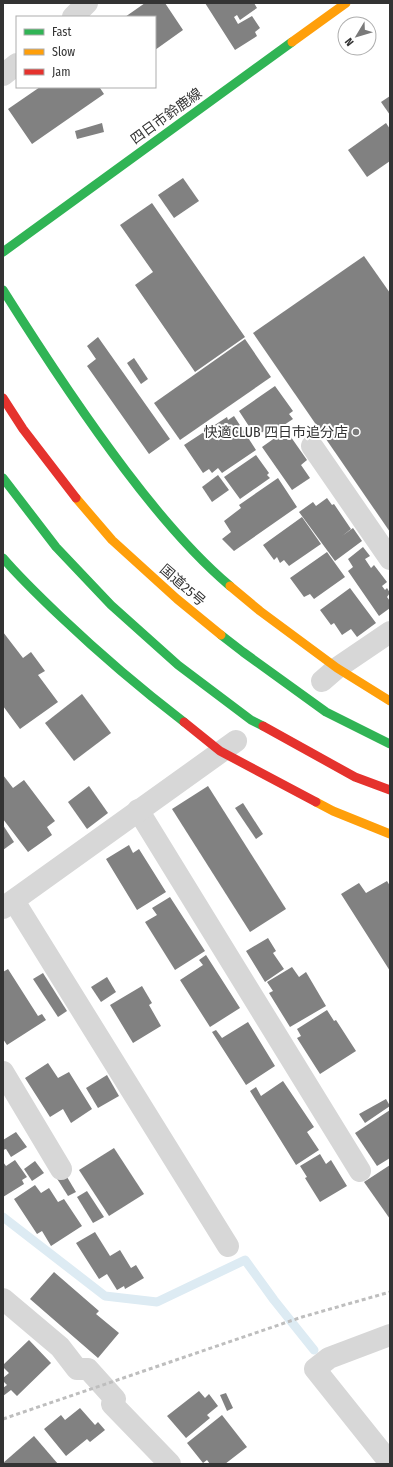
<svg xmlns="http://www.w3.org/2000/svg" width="393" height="1467" font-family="'Fira Sans Condensed','Noto Sans JP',sans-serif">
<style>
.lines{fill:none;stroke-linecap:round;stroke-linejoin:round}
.stream{stroke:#ddebf3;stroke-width:9}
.building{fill:#818181}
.street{stroke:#d7d7d7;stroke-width:22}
.fast{stroke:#30b455;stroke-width:9}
.slow{stroke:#ff9f0a;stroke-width:9}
.jam{stroke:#e5322d;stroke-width:9}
.rail{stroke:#bebebe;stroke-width:3;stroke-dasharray:4 3;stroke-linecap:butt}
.poi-dot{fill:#7a7a7a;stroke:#fff;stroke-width:1.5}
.labels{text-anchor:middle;stroke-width:4;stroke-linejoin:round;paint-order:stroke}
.street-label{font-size:14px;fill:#333;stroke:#fff}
.poi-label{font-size:14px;fill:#333;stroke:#fff;text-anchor:end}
</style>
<rect width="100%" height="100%" fill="#fff"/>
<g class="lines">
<polyline class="stream" points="3,1217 105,1296 157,1302 245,1260 274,1300 314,1350"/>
</g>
<g class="building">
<polygon points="145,3 165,3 183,30 155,50 155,17 125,17"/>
<polygon points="205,3 254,3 257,8 240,20 237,15 234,17 238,24 252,16 260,28 255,32 257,36 235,50"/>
<polygon points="40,87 101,87 100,88 104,94 32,144 8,109"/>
<polygon points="390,96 390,115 381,102"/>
<polygon points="102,123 104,132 77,139 75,131"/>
<polygon points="386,123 390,129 390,161 367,177 348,150"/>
<polygon points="183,178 199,201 174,218 158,195"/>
<polygon points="152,203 245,337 195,372 135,285 153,272 120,225"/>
<polygon points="364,256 390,293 390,532 253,333"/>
<polygon points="98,337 170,439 149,454 87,366 96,359 87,346"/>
<polygon points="245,339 271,377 180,440 154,403"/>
<polygon points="134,358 148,379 141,384 127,363"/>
<polygon points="275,386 293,411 289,414 293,419 281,427 280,426 267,435 264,431 256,437 239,411"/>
<polygon points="234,416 256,450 222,473 218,468 212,473 209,469 203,473 184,445 227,417 228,420"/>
<polygon points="286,430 307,460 301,465 310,478 292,490 262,447"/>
<polygon points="256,455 269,473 267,475 270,478 240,499 224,477"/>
<polygon points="218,475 229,490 212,502 202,487"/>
<polygon points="278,478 297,507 234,551 222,539 231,532 224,521 241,508 239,505"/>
<polygon points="327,498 332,505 334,504 351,529 342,536 353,528 362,541 335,561 299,512 313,502 316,506"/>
<polygon points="302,517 321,544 289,566 284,560 280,563 277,557 274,560 263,545"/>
<polygon points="363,547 370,556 365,559 371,568 374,565 387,582 382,586 385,590 387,588 390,593 387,597 390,601 390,608 379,616 348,571 353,567 348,559"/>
<polygon points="327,552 345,577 314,599 310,594 304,597 290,578"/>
<polygon points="350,588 376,623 357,637 351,629 342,635 334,623 331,625 320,610"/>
<polygon points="3,632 23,658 31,652 45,671 38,675 58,702 20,729 3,706"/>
<polygon points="82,694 111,733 74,761 45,723"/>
<polygon points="3,775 13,788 24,780 55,821 47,827 52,835 28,852 3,819"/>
<polygon points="89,786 108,813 87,829 68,802"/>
<polygon points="208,786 286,909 250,932 172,809"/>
<polygon points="243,803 263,834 256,839 235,808"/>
<polygon points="3,825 14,842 3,850"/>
<polygon points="129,845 133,853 139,849 166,892 137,910 106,859"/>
<polygon points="387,881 390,886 390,971 341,894 359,883 366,893"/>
<polygon points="170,897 205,951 175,970 145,922 157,915 152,908"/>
<polygon points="268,938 276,951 273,953 284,969 265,982 246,951"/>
<polygon points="206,955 240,1008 210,1027 180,980 203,965 199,960"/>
<polygon points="292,967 299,977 306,972 326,1006 290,1027 269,993 273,991 267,982"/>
<polygon points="8,969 38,1016 42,1014 46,1020 7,1045 3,1039 3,972"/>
<polygon points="43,973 67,1011 58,1017 33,979"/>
<polygon points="107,977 116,992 101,1002 91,987"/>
<polygon points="142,986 152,1003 149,1005 161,1026 133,1043 110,1005"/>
<polygon points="327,1010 334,1021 336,1020 356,1051 320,1074 297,1038 301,1036 297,1029"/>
<polygon points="248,1022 275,1066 246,1085 212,1032 216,1030 222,1038"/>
<polygon points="48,1063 58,1078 69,1072 92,1109 71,1123 63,1109 50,1117 25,1078"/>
<polygon points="107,1075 119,1096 98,1108 86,1088"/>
<polygon points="283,1081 314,1127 307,1132 319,1150 296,1165 250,1091 256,1087 261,1096"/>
<polygon points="386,1099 390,1106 365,1123 359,1114"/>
<polygon points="390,1110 390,1158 377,1166 355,1133"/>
<polygon points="16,1132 27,1147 11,1157 6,1149 3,1150 3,1140"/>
<polygon points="114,1148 144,1194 109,1216 79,1170"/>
<polygon points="320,1154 326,1164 331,1160 347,1186 320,1202 305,1178 307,1177 300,1166"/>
<polygon points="15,1160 27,1177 22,1180 24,1184 3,1197 3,1162 6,1166"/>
<polygon points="35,1161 44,1173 32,1181 24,1169"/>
<polygon points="390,1165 390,1219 364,1182"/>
<polygon points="64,1172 76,1192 68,1196 56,1177"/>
<polygon points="35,1185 41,1193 49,1188 58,1202 64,1199 82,1226 51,1246 42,1231 37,1234 14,1199"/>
<polygon points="87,1191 104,1217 93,1223 77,1197"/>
<polygon points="95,1232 110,1256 120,1250 131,1268 136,1265 144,1278 125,1289 124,1286 117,1290 107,1274 99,1279 76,1243"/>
<polygon points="54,1272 99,1311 96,1314 119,1333 98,1358 30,1299"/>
<polygon points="29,1340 51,1363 17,1396 11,1390 3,1396 3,1388 7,1385 3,1381 3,1378 9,1373 3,1367 3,1365"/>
<polygon points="199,1391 205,1398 209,1394 218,1406 207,1415 210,1418 186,1438 167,1416"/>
<polygon points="226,1393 233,1408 227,1411 220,1395"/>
<polygon points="80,1408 95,1425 98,1422 105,1430 90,1442 87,1439 66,1456 44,1429 61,1415 65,1420"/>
<polygon points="222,1415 247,1447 225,1464 210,1464 207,1460 203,1463 187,1443"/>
<polygon points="34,1436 58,1464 3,1464 3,1463"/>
</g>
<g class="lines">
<g class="street">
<polyline points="73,17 87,3"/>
<polyline points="3,75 17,64"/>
<polyline points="312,446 390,559"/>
<polyline points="322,681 337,668 390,632"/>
<polyline points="138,810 360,1171"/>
<polyline points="14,901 228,1246"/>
<polyline points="3,908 236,741"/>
<polyline points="3,1072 61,1169"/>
<polyline points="3,1299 60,1347 77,1369 88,1369 115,1399 112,1404 170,1464"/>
<polyline points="390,1335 329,1358 315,1369 390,1463"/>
</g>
<g class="fast">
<polyline points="3,252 292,42"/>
<path d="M3,290C42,352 82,413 126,471C157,512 191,553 230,586"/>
<polyline points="3,478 56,547 111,605 178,665 251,720 263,726"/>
<path d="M3,558C21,579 41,598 61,617C100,654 141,689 184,722"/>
<polyline points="221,635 243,652 326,712 390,744"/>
</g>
<g class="slow">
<polyline points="292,42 346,3"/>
<polyline points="76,498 112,540 177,599 221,635"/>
<polyline points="230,586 260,611 337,668 390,701"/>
<polyline points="316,802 333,811 390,834"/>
</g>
<g class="jam">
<polyline points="3,398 23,429 76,498"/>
<polyline points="184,722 220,751 316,802"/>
<polyline points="263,726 355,777 390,790"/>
</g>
<polyline class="rail" points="3,1419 302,1317 390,1292"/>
</g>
<circle class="poi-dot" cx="356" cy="432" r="4"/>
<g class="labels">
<g class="street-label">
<text transform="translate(166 116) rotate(-36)" y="5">四日市鈴鹿線</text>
<text transform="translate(183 585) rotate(41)" y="5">国道25号</text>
</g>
<g class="poi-label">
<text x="348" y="437">快適CLUB 四日市追分店</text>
</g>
</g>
<rect width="393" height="1467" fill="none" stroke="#333333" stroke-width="8"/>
<rect x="16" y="16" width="140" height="72" fill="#ffffff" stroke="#adadad"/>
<rect x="24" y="29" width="20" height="6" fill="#30b455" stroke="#adadad"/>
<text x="52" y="36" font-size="12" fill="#333333">Fast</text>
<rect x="24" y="49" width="20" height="6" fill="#ff9f0a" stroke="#adadad"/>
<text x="52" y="56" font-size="12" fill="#333333">Slow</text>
<rect x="24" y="69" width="20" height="6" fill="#e5322d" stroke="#adadad"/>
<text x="52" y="76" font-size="12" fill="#333333">Jam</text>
<g transform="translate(357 36) rotate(232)"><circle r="19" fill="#ffffff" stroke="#adadad"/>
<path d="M0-3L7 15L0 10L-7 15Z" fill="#7a7a7a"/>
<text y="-6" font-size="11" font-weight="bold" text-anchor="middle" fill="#333333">N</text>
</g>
</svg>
